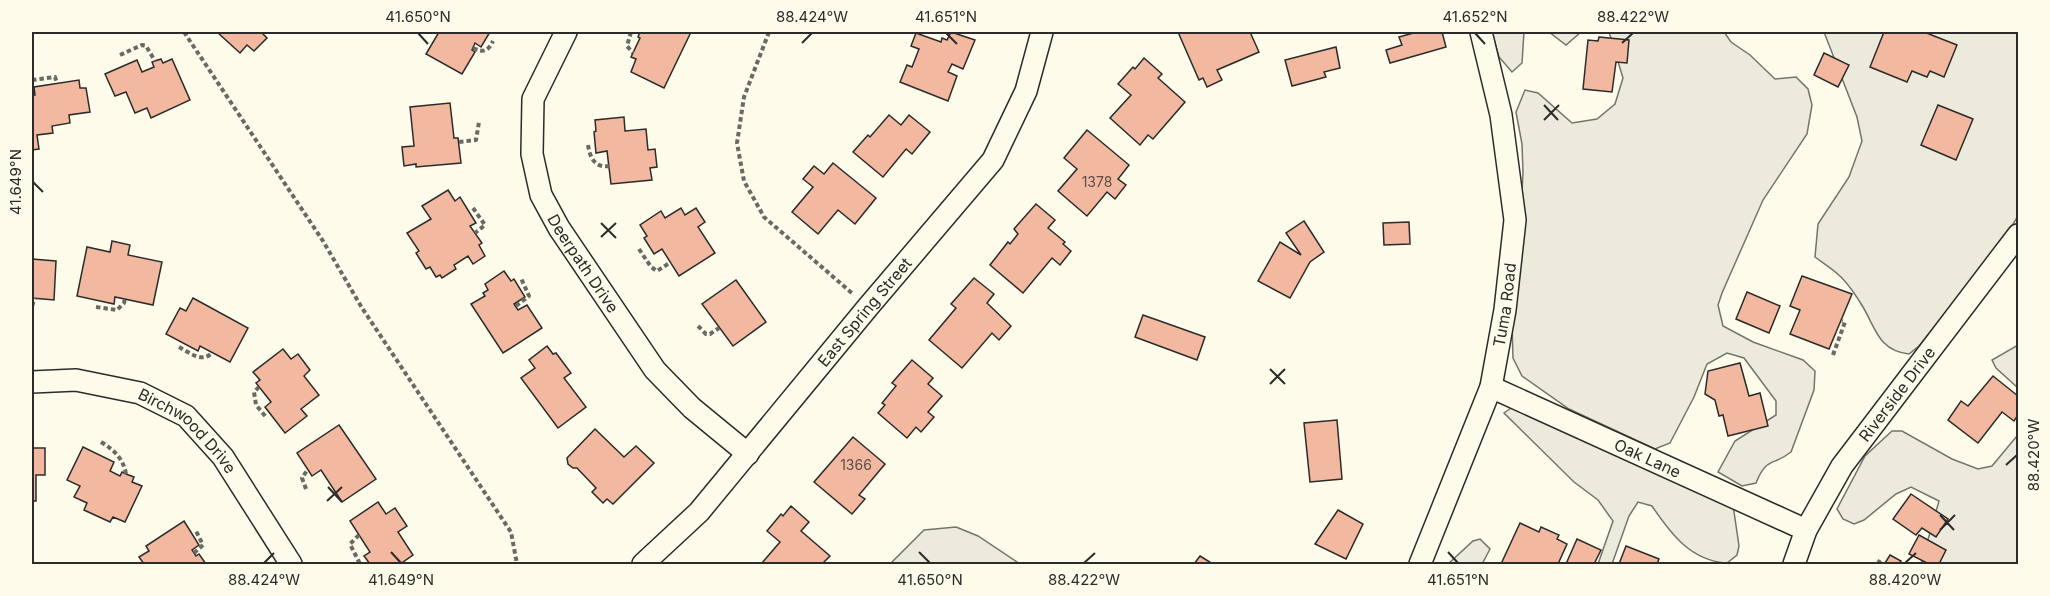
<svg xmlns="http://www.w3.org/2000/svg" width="2050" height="596" font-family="Inter,sans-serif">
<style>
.green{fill:#ecebdb;stroke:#74746e;stroke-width:1.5}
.building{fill:#f2b8a0;stroke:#2b2b2b;stroke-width:1.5}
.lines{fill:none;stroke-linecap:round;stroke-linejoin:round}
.minor-casing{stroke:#2b2b2b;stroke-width:24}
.path{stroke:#6a6964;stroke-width:4;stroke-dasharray:4.5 3;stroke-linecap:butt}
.minor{stroke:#fdfbea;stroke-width:21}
.ticks{fill:none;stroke:#2b2b2b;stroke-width:2}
.labels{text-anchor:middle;stroke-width:4.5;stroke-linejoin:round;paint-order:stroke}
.number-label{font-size:14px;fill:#5d4e48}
.street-label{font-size:16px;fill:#2b2b2b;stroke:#fdfbea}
.neatline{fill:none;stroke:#2b2b2b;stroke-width:2}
.ticks-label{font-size:15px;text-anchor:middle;fill:#2b2b2b}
</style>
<rect width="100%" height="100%" fill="#fdfbea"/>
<g class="green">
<polygon points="1492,32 1524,32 1522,63 1512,72 1499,57"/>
<polygon points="1549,32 1581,32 1566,45"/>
<path d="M1609,32H1724L1731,42L1750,55L1775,79L1796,77L1808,89L1812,105L1807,134L1763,200L1722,293L1718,305L1723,326L1753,342L1803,360L1815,371L1814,390L1791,452C1772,467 1767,456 1756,483L1742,486L1718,472L1735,441L1776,415V401L1744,358L1727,353L1707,364L1694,397L1670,443L1655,449L1569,409L1522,376L1513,358L1512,324L1517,296L1523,172L1522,144L1516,112L1525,90L1538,93L1572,123L1597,119L1615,104L1623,78Z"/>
<path d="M1824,32H2018V216L1999,247L1919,346L1909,354C1879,351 1876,329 1863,307C1857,297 1849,285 1841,277C1833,269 1823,263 1815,257L1818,224L1849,177L1862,141L1857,117Z"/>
<polygon points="2018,345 2018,564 1921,564 1939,501 1911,487 1896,494 1864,520 1854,524 1843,519 1837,509 1865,456 1892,431 1902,431 1952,459 1978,469 1992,466 2017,436 2018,388 1996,368 1992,360"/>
<path d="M1511,408L1523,410L1733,505L1739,546L1737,555L1727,563C1691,561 1671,534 1652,506L1638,502L1629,516L1612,564H1598L1613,521L1598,500L1574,482L1504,413Z"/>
<polygon points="956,527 978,536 1020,564 890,564 924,530"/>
<polygon points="1480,539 1490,549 1482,564 1448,564 1473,541"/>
</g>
<g class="building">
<polygon points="217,32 261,32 267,38 254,51 247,45 240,53"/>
<polygon points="439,32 490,32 481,47 475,43 472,50 475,52 462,74 426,54"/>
<polygon points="640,32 691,32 664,88 631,72 636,59 631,57 640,38 638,37"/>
<polygon points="951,32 975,40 963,69 952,64 948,72 957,76 948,101 900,82 907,65 912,67 919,49 911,46 916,33 941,42 942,38 947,40"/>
<polygon points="1178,32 1250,32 1259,52 1217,70 1222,80 1207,87 1203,78 1199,80"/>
<polygon points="1417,32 1442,32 1446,47 1390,63 1386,50 1402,45 1399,37"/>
<polygon points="1884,32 1924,32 1957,45 1944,77 1930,71 1927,77 1912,71 1907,82 1870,67"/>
<polygon points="1599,37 1629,40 1627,63 1616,62 1612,92 1583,89 1588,40 1598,41"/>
<polygon points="1336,47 1340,68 1324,72 1326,77 1292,86 1285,60"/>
<polygon points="1824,53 1849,65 1838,87 1814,75"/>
<polygon points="1144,58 1162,74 1158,78 1185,102 1153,139 1148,135 1140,145 1110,118 1131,95 1118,84 1133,67 1135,69"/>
<polygon points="161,59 163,63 172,59 190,100 151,118 147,108 135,113 126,92 115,96 105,74 137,60 142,72 154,67 152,62"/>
<polygon points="79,80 80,88 86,88 90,112 69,115 70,123 52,126 53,133 37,135 39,149 32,150 32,93 32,95 35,95 34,87"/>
<polygon points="450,103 454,138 458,138 461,163 416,167 416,164 404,166 402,147 414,146 410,107"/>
<polygon points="1938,105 1973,119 1956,160 1921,145"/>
<polygon points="889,115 901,125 909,115 930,132 912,154 906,149 883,177 853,152 868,135 870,137"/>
<polygon points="624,117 625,131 646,129 648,150 655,149 657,167 650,168 652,180 611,184 607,151 596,153 594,132 596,131 595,120"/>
<polygon points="1087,130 1129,165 1118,179 1126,185 1115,199 1107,192 1087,216 1058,191 1077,169 1064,158"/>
<polygon points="833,163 876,198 855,224 838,210 818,234 792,212 813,187 803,179 814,166 824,174"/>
<polygon points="448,190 455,201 460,197 476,223 470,226 482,243 479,245 485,256 473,264 468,256 454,265 456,269 442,278 440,275 436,277 430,267 426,269 416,253 419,251 407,233 431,219 422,206"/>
<polygon points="1036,204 1055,220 1048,228 1065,242 1063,244 1071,251 1060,265 1052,258 1023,293 990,265 1008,242 1010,244 1018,234 1014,229"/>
<polygon points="681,208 685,215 696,208 705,222 698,227 715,253 679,276 662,249 654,254 644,238 647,236 640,225 661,211 665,218"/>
<polygon points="1304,221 1324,252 1310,262 1290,298 1258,281 1280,242 1301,255 1286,233"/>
<polygon points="1409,222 1410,244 1384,245 1383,223"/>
<polygon points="112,241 130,245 128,255 162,262 153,305 115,297 114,304 77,296 87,247 110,252"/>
<polygon points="32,259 56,261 54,300 32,298"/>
<polygon points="504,271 511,281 514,279 525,297 514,304 518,310 527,305 542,328 503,353 471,304 485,296 483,293 488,290 485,284"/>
<polygon points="1802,276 1852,294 1829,349 1790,334 1800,310 1790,306"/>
<polygon points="974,278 994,294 987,303 1011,326 999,340 992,333 962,368 929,340 956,308 951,304"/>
<polygon points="736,280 766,322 733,346 702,304"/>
<polygon points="1747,292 1780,306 1769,333 1736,319"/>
<polygon points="193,298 248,328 230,362 200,346 198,351 166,334 180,308 186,311"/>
<polygon points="1143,315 1205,337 1197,360 1135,337"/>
<polygon points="547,346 553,354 556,353 571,373 564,378 586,407 558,428 521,378 535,368 529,360"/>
<polygon points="283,349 291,359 298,354 310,370 304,376 319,395 301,409 307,416 285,433 265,407 271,402 256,383 260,380 253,372"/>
<polygon points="912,360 933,378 928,384 942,396 928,412 934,417 921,432 916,427 907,438 878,413 885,405 882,403 896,386 892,383"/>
<polygon points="1740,363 1749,396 1760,393 1768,426 1728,436 1723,415 1719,416 1715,400 1705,394 1708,371"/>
<polygon points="1993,376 2018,396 2018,415 2014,421 2002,412 1978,443 1948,420 1961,401 1968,406"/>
<polygon points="1337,420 1342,479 1310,482 1304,423"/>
<polygon points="339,425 376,479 342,502 321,470 312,476 297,453"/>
<polygon points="595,429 624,457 636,446 654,463 613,504 607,499 603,503 592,492 596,488 577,468 573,468 568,464 567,458"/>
<polygon points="853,437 885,464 859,495 865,499 852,514 814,482"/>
<polygon points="83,447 114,462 110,471 120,476 122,472 126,474 134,477 132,482 142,486 125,522 113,517 110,522 84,510 87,503 74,497 80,486 67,480"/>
<polygon points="32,448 45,448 45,475 36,475 36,501 32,501"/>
<polygon points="1911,494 1948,519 1936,537 1922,528 1916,535 1893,519"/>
<polygon points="378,502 386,514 395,508 407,526 398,532 413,555 400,564 370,564 364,556 370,552 350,521"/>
<polygon points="791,506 809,522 801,531 830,556 822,564 761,564 780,542 767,531 781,514 783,516"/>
<polygon points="1338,510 1363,524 1346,559 1315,544"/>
<polygon points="184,521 199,545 192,550 196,556 199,554 206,564 144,564 139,557 149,551 146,546"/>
<polygon points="1520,523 1539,532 1541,527 1559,535 1557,539 1567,544 1558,564 1501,564"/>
<polygon points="1919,535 1946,550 1939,564 1929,564 1909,554"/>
<polygon points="1577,539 1601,550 1594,564 1566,564"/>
<polygon points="1626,546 1659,559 1657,564 1619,564"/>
<polygon points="1890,555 1901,561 1899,564 1885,563"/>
<polygon points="1200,556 1213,564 1194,564"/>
</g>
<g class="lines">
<defs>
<g id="minor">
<path id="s1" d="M566,32L533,99L532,154L541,195L559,228L655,370L692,408L748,454"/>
<path id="s2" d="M32,382L76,380L140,393L186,416L223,457L291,564"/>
<path id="s3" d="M1491,387L1806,530"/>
<path id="s4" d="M643,564L699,512L868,307L993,160L1026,91L1042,32"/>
<path id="s5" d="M1420,564L1491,387L1505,310L1515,220L1501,115L1481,32"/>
<path id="s6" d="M1794,564L1806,530L1842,466L2018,235"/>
</g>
</defs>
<use href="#minor" class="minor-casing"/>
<g class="path">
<polyline points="184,32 323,241 362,308 511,532 517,564"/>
<polyline points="631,32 627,46 633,53"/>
<polyline points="769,32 744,97 737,143 744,181 764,217 853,294"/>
<path d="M473,48C484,53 488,51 493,41"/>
<polyline points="120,55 142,45 146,46 155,61"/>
<polyline points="32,80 55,77 57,83"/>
<polyline points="459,142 476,140 479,122"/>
<path d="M588,145C590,157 594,168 609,166"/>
<polyline points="473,208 485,225 475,233"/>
<polyline points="639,249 651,267 657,271 671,262"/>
<polyline points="32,306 35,298"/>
<polyline points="516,306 529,296 521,278"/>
<polyline points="96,307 117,310 124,303 125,298"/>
<polyline points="698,326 706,334 710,334 719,328"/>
<path d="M179,347C190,353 202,363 212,353"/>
<polyline points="1833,355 1845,322 1842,321"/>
<polyline points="259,387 254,392 256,405 266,417"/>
<path d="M101,442C114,450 123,458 126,474"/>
<polyline points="306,489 302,478 308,469"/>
<polyline points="359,535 350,544 360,564"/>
<polyline points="194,553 203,545 196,531"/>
<polyline points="1878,564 1880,560"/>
</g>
<use href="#minor" class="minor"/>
</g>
<path class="ticks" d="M418,33L428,44M946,33L957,44M1475,33L1485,44M802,43L812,33M1622,43L1633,33M1544,105L1558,120M1544,120L1559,105M33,182L43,192M601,223L616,238M601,237L616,223M1270,369L1285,384M1270,384L1285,369M2006,465L2017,455M328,487L342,502M327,501L342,487M1940,515L1954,530M1940,530L1955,515M391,552L401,563M919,552L930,563M1448,552L1458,563M264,563L274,553M1084,563L1095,553M1905,563L1916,553"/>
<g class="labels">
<g class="number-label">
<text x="1097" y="187">1378</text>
<text x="856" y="470">1366</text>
</g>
<g class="street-label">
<text dy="6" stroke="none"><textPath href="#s1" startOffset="252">Deerpath Drive</textPath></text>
<text dy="6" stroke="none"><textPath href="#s5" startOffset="274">Tuma Road</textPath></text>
<text dy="6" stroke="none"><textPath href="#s4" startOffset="336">East Spring Street</textPath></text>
<text dy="6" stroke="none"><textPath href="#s6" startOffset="200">Riverside Drive</textPath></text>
<text dy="6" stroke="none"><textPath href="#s2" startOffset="171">Birchwood Drive</textPath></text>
<text dy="6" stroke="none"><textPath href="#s3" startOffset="172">Oak Lane</textPath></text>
</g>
</g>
<rect width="2050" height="596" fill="none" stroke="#fdfbea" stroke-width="66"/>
<rect x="33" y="33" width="1984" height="530" class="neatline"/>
<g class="ticks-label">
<text x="418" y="22">41.650°N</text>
<text x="812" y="22">88.424°W</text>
<text x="946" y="22">41.651°N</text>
<text x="1475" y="22">41.652°N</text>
<text x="1633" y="22">88.422°W</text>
<text transform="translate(16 182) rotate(-90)" y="5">41.649°N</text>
<text transform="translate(2034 455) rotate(-90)" y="5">88.420°W</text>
<text x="264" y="585">88.424°W</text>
<text x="401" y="585">41.649°N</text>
<text x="930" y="585">41.650°N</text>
<text x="1084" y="585">88.422°W</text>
<text x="1458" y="585">41.651°N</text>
<text x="1905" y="585">88.420°W</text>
</g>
</svg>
